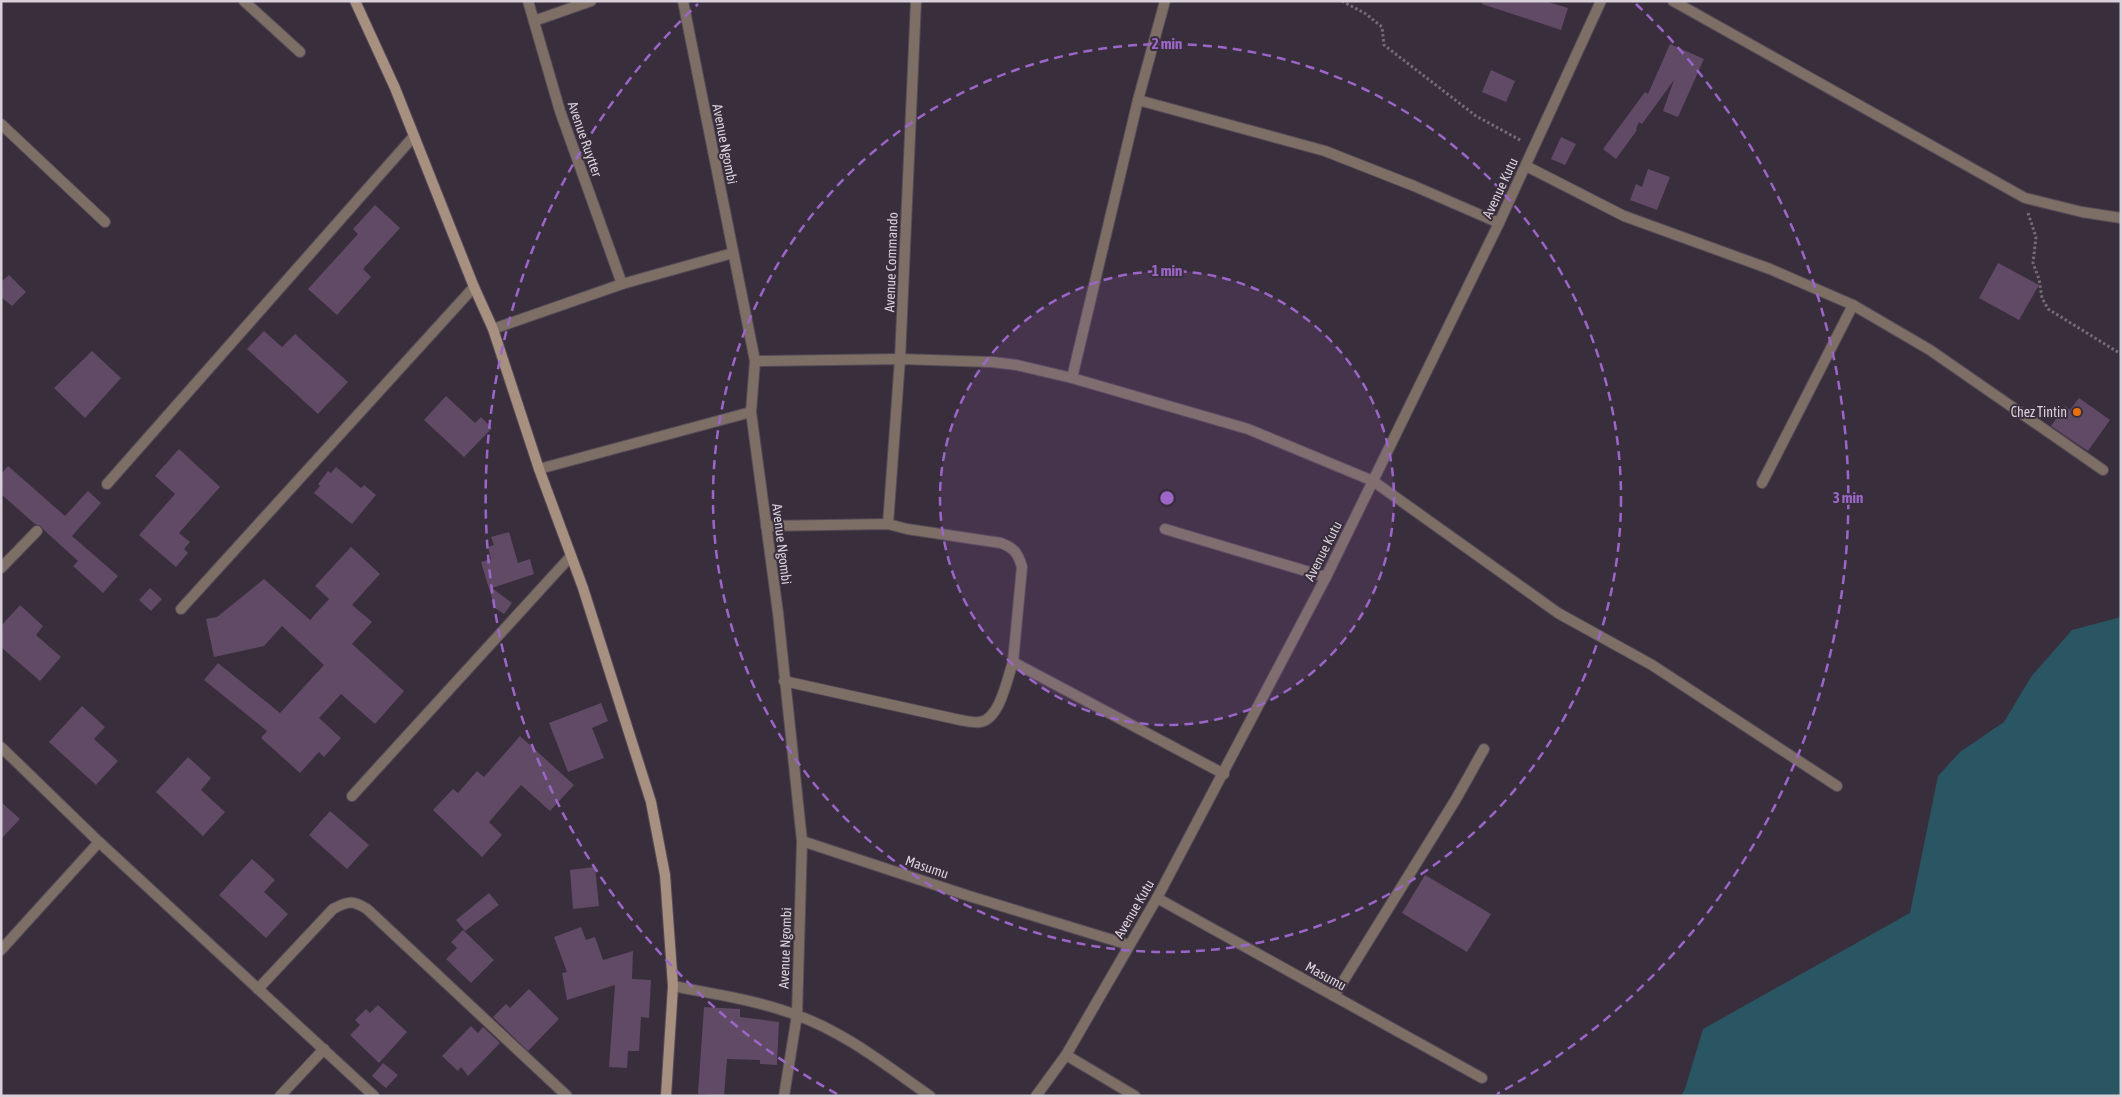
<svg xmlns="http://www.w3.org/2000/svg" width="2122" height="1097" font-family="'Asap Condensed',sans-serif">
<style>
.water{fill:#2a5663}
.building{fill:#614a66}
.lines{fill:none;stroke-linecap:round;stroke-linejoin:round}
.service-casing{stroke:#564b58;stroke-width:12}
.minor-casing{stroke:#564b58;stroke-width:12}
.secondary-casing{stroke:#564b58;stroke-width:12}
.path{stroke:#756c78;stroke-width:3;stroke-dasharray:2.5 2.5;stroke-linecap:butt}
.service{stroke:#7d6f65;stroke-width:10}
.minor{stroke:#7d6f65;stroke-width:10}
.secondary{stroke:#a79080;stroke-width:10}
.ring{fill:none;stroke:#9c66c8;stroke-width:2.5;stroke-dasharray:9 6}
.food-dot{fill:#e8710a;stroke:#392e3c;stroke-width:2}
.labels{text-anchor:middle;stroke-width:4;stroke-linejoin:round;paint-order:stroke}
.street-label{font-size:14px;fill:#d8d1d9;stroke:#392e3c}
.poi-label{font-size:14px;fill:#d8d1d9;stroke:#392e3c;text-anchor:end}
.centre{fill:#9c66c8;stroke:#392e3c;stroke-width:2.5}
.ring-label{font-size:15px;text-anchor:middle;font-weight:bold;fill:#9c66c8;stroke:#392e3c;stroke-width:4;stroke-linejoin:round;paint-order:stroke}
</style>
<rect width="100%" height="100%" fill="#392e3c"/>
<polygon class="water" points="2121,617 2121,1096 1681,1096 1685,1089 1703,1029 1910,913 1938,776 1960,752 2004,722 2031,677 2072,630"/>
<g class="building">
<polygon points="1482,1 1545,1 1568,8 1561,30 1482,4"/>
<polygon points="1670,44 1704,59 1678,117 1663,111 1674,80 1642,124 1639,122 1636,129 1637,130 1616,159 1603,149 1645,92 1648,94"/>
<polygon points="1491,70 1515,81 1506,102 1482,92"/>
<polygon points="1561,137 1576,144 1565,165 1551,159"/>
<polygon points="1648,169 1670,177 1657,210 1630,200 1636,184 1642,187"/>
<polygon points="375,205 400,228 363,269 371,277 337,315 308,289 358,234 353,229"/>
<polygon points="1998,263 2039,285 2019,320 1979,298"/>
<polygon points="9,275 26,292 12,306 1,297 1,282"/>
<polygon points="264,331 282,347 295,334 348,382 318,414 247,349"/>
<polygon points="92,351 121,378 85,418 54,388"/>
<polygon points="446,396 475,423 481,417 492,428 464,457 424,420"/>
<polygon points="2079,398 2110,420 2088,451 2051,426 2065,406 2070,410"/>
<polygon points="179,449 220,487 179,533 190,542 184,549 188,553 176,567 139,535 175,494 155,476"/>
<polygon points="8,466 65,516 88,491 101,503 72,536 118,576 103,593 73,566 78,561 44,530 41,526 35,524 1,494 1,474"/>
<polygon points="336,467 361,488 364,485 376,495 352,524 314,493 320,486 318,484 328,471 331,473"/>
<polygon points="509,532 518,563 530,559 534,574 492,588 512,603 504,614 495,608 481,562 491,559 488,547 494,545 491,537"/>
<polygon points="351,547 380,574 352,605 372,622 352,644 404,691 375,724 341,694 319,718 341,738 324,757 319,752 300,773 261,738 267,731 204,680 218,663 280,713 324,665 282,626 264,646 214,657 206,619 217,617 264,579 310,620 329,599 315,586"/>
<polygon points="150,588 162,599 151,611 139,600"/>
<polygon points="20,605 43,626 36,635 61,657 40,681 1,647 1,626"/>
<polygon points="601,703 608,721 592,728 604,758 568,772 549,723"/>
<polygon points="82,706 105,727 94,739 118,761 96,785 49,742"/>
<polygon points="520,736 574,785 550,811 521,785 489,822 502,835 482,857 433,810 453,789 458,793 477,771 484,777"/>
<polygon points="188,757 211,778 201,790 225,812 203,836 156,792"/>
<polygon points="1,802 20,819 1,839"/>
<polygon points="330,811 369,845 347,869 309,835"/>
<polygon points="252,859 275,880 264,892 288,914 266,938 219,895"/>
<polygon points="595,867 599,906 573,909 570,870"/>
<polygon points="1425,875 1491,914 1467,952 1402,913"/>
<polygon points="489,893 499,905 465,931 456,920"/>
<polygon points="581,927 586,940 595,937 603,960 633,951 632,979 651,980 649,1018 641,1017 639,1051 628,1051 627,1068 609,1067 615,985 567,1000 562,973 567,972 554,937"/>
<polygon points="463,930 494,960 471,983 446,959 457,948 451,942"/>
<polygon points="529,989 559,1019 528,1051 493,1017 506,1004 510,1008"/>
<polygon points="378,1005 407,1032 379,1063 350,1035 360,1025 355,1020 366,1009 370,1013"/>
<polygon points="704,1007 740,1009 740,1017 779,1022 777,1065 760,1064 760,1060 727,1059 724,1096 698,1094"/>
<polygon points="471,1026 478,1033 483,1027 500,1043 468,1076 461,1067 458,1071 442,1056"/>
<polygon points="383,1063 398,1075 386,1088 372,1076"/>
</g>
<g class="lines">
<defs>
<g id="service">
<polyline points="534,21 591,1"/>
<polyline points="1762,483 1853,305"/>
<polyline points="107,484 414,136"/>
<polyline points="1165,529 1326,577"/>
<polyline points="1,568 37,531"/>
<polyline points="181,609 474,287"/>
<polyline points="352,796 571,556"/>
<polyline points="1066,1055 1135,1096"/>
</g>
<g id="minor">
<polyline points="244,1 300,52"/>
<polyline points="528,1 560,111 622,284"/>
<polyline points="683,1 755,361 751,412 778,613 802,841 797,1015 784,1096"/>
<polyline points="1673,1 2025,198 2082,212 2121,218"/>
<polyline points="1138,100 1325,151 1414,186 1499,223"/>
<polyline points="1,124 105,222"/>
<polyline points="1526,166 1624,216 1770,269 1853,305 1930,350 2103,470"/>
<polyline points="493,329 622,284 733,253"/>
<polyline points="755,361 900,359 992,362 1017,365 1072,378 1248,429 1373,481 1558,613 1652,665 1837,786"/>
<polyline points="1072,378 1138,100 1165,1"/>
<polyline points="539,469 751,412"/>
<polyline points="888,524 900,359 916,1"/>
<path d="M766,526L888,524L907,529L1001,543C1014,548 1018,553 1022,567L1013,662L1224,774"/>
<path d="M784,681L960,720C966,721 974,723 980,722C1000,719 1007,679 1013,662"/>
<polyline points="1,747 99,842 374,1096"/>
<polyline points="802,841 969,896 1129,945"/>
<polyline points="1157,898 1482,1078"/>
<polyline points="1,950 99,842"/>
<path d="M673,986C714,994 757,1000 796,1015C845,1032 888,1067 930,1096"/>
<path d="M258,989L333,909C348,901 352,900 367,909L567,1096"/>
<polyline points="1334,996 1456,799 1484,749"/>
<polyline points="280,1096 324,1049"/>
<polyline points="1036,1096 1066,1055 1157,898 1326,577 1499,223 1601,1"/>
</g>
<polyline id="secondary" points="355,1 395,88 474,287 493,329 539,469 583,588 651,802 665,875 673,986 666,1096"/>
</defs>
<use href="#service" class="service-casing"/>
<use href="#minor" class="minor-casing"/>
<use href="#secondary" class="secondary-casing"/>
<g class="path">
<polyline points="1342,1 1366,14 1382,27 1384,45 1476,116 1522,141"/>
<polyline points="2028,213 2036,237 2033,263 2039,279 2042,298 2048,309 2121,354"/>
</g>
<use href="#service" class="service"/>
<use href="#minor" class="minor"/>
<use href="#secondary" class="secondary"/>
</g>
<circle cx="1167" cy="498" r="227" fill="#9c66c8" fill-opacity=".12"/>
<g class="ring">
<circle cx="1167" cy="498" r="227"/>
<circle cx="1167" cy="498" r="454"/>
<path d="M837 1094A681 681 0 0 1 698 4M1636 4A681 681 0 0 1 1497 1094"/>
</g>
<circle class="food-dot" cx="2077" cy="412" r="5"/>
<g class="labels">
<g class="street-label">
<text transform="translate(585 139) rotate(71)" y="5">Avenue Ruytter</text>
<text transform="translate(725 144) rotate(79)" y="5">Avenue Ngombi</text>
<text transform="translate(1500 188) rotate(-65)" y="5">Avenue Kutu</text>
<text transform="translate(891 262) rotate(-88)" y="5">Avenue Commando</text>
<text transform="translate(782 544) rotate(83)" y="5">Avenue Ngombi</text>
<text transform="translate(1323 551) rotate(-63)" y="5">Avenue Kutu</text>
<text transform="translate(927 867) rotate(19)" y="5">Masumu</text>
<text transform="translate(1134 909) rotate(-60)" y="5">Avenue Kutu</text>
<text transform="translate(785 948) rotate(-88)" y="5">Avenue Ngombi</text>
<text transform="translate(1326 976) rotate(29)" y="5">Masumu</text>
</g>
<g class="poi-label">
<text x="2067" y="417">Chez Tintin</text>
</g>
</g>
<circle cx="1167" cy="498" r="8" class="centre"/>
<g class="ring-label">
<text x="1167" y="49">2 min</text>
<text x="1167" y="276">1 min</text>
<text x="1848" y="503">3 min</text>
</g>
<rect width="2122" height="1097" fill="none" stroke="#d8d1d9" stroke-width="5"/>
</svg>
